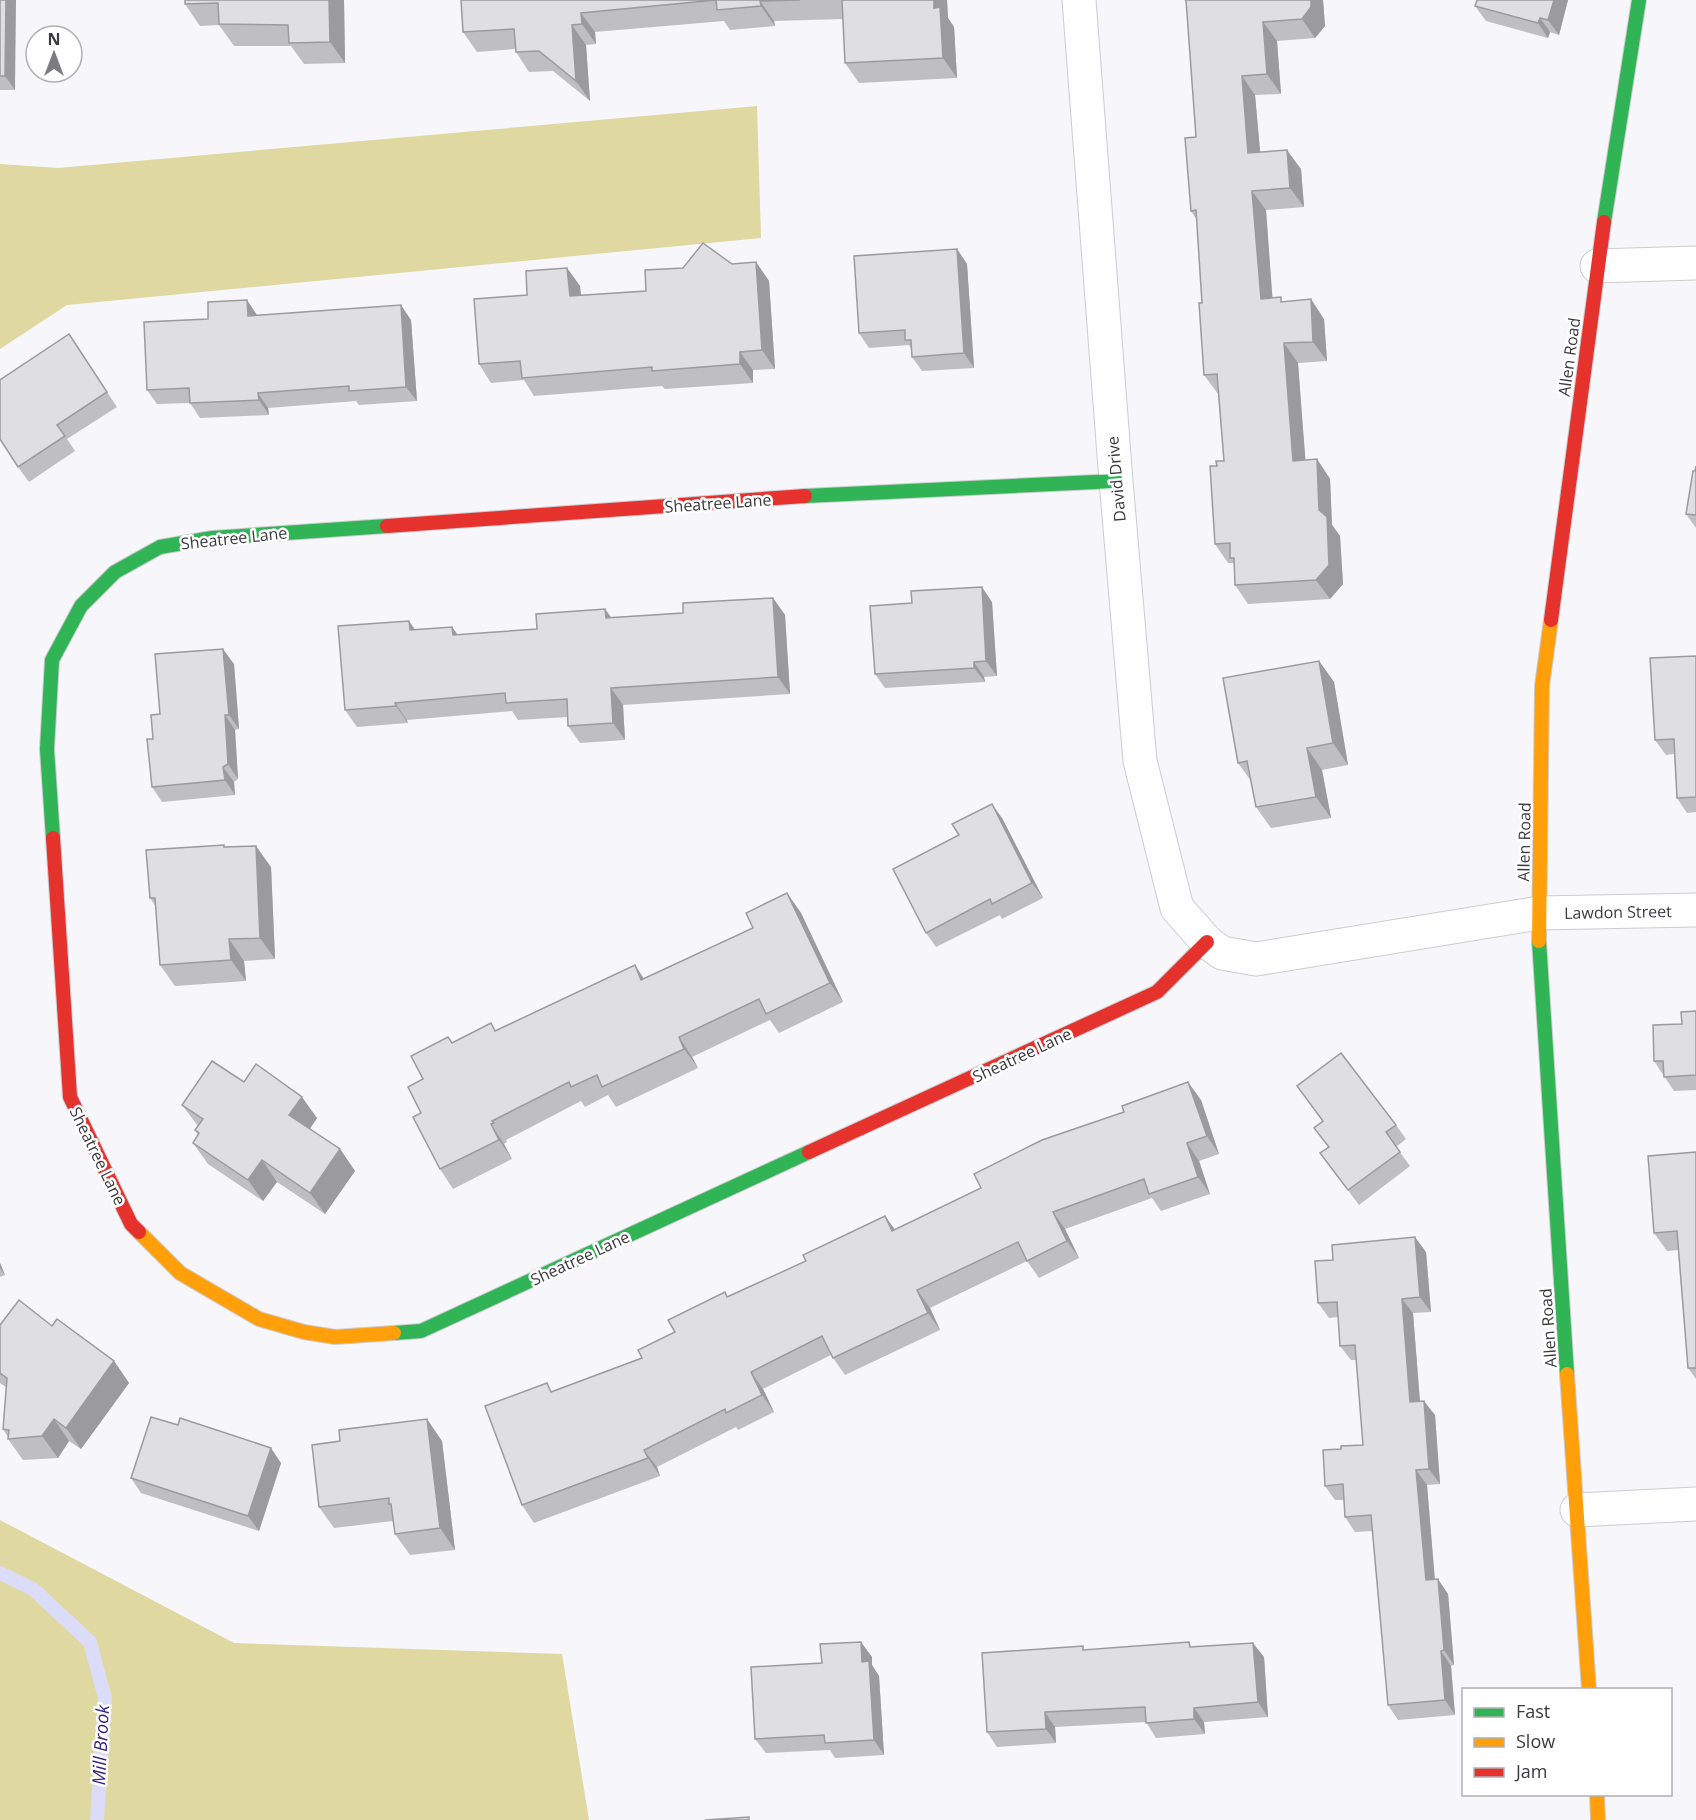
<svg xmlns="http://www.w3.org/2000/svg" width="1696" height="1820" font-family="'Open Sans',sans-serif">
<style>
.forest{fill:#dfd8a0}
.lines{fill:none;stroke-linecap:round;stroke-linejoin:round}
.stream{stroke:#dbdcf7;stroke-width:14}
.street-casing{stroke:#ccccd1;stroke-width:35}
.fast-casing{stroke:#ccccd1;stroke-width:16}
.slow-casing{stroke:#ccccd1;stroke-width:16}
.jam-casing{stroke:#ccccd1;stroke-width:16}
.street{stroke:#fefefe;stroke-width:33}
.fast{stroke:#30b455;stroke-width:14}
.slow{stroke:#ff9f0a;stroke-width:14}
.jam{stroke:#e5322d;stroke-width:14}
.wall{fill:#bfbfc3}
.shaded-wall{fill:#9b9b9f}
.building{fill:#dedee3;stroke:#9b9b9f;stroke-width:1.5}
.labels{text-anchor:middle;stroke-width:5;stroke-linejoin:round;paint-order:stroke}
.street-label{font-size:16px;fill:#3a3a3f;stroke:#fff}
.water-label{font-size:18px;font-style:italic;fill:#332084;stroke:#fff}
</style>
<rect width="100%" height="100%" fill="#f6f6fb"/>
<g class="forest">
<polygon points="757,106 761,238 67,305 0,349 0,164 58,168"/>
<polygon points="0,1520 234,1643 562,1654 589,1820 0,1820"/>
</g>
<g class="lines">
<polyline class="stream" points="0,1573 33,1589 90,1642 105,1698 97,1820"/>
<defs>
<g id="street">
<polyline points="1079,0 1116,481 1140,761 1177,908 1207,942 1222,953 1256,959 1539,913 1696,910"/>
<polyline points="1597,266 1696,263"/>
<polyline points="1577,1510 1696,1504"/>
</g>
<g id="fast">
<polyline points="1604,222 1639,0"/>
<polyline points="805,496 1116,481"/>
<polyline points="53,838 47,749 52,660 81,606 115,572 160,547 212,538 387,526"/>
<polyline points="1539,941 1567,1374"/>
<polyline points="394,1333 421,1331 809,1152"/>
</g>
<g id="slow">
<polyline points="1539,941 1542,686 1551,620"/>
<polyline points="139,1232 180,1273 259,1319 304,1332 335,1337 394,1333"/>
<polyline points="1567,1374 1589,1690"/>
<polyline points="1597,1794 1598,1820"/>
</g>
<g id="jam">
<polyline points="387,526 805,496"/>
<polyline points="1551,620 1604,222"/>
<polyline points="53,838 70,1097 131,1224 139,1232"/>
<polyline points="809,1152 1157,992 1207,942"/>
</g>
</defs>
<use href="#street" class="street-casing"/>
<use href="#fast" class="fast-casing"/>
<use href="#slow" class="slow-casing"/>
<use href="#jam" class="jam-casing"/>
<use href="#street" class="street"/>
<use href="#fast" class="fast"/>
<use href="#slow" class="slow"/>
<use href="#jam" class="jam"/>
</g>
<g class="wall">
<polygon points="0,0 15,90 0,90"/>
<polygon points="185,0 344,0 345,63 304,64 291,46 234,46 219,25 200,26 185,4"/>
<polygon points="461,0 947,0 948,18 954,27 957,78 859,83 845,63 843,19 774,21 775,26 730,30 724,21 595,32 596,44 586,45 590,101 553,71 529,72 516,52 515,49 477,52 463,32"/>
<polygon points="1184,0 1323,0 1325,26 1315,38 1277,41 1281,94 1255,95 1260,152 1301,169 1304,207 1266,210 1272,298 1324,319 1327,361 1298,363 1305,460 1317,459 1330,479 1332,525 1340,536 1343,584 1330,599 1248,604 1235,585 1234,563 1228,563 1215,544 1217,466 1224,461 1218,394 1204,375 1202,303 1197,220 1191,211 1196,137 1187,3"/>
<polygon points="1568,0 1559,35 1550,32 1548,38 1486,21 1475,6"/>
<polygon points="957,249 967,264 974,368 922,371 912,357 911,349 909,345 869,348 859,333"/>
<polygon points="756,262 769,281 775,369 753,370 753,383 665,389 662,386 534,396 524,380 491,383 479,364 527,295 567,268 580,286 581,295 646,291 732,264"/>
<polygon points="258,315 411,320 417,401 359,405 356,401 268,408 269,415 200,418 190,403 157,404 147,390 208,319"/>
<polygon points="69,334 117,407 67,439 75,451 29,482 18,467"/>
<polygon points="1696,466 1696,528 1686,514"/>
<polygon points="773,598 785,615 790,694 623,705 625,740 580,743 568,726 568,717 518,720 512,711 407,720 408,723 357,727 345,710 415,630 452,627 458,635 537,629 605,609 611,617 683,613"/>
<polygon points="992,602 997,676 984,677 985,682 885,688 875,674"/>
<polygon points="1696,656 1696,812 1687,813 1677,798 1674,754 1666,755 1655,740"/>
<polygon points="1319,661 1334,682 1348,765 1322,770 1331,818 1271,828 1256,807 1251,781 1238,763"/>
<polygon points="234,664 239,729 235,730 238,779 234,782 235,795 162,802 152,787 153,739 160,714"/>
<polygon points="1002,818 1043,898 1002,919 1000,915 936,947 926,933"/>
<polygon points="225,847 271,867 275,959 244,961 246,981 175,986 160,965 156,907 150,898"/>
<polygon points="787,893 801,913 843,1002 779,1033 770,1020 692,1057 698,1068 616,1107 608,1095 585,1107 581,1101 506,1140 507,1142 504,1144 512,1159 453,1189 440,1169 421,1113 423,1079 448,1037 452,1043 491,1023 496,1031 644,978 753,928"/>
<polygon points="1696,1011 1696,1090 1674,1091 1654,1061 1682,1024"/>
<polygon points="244,1082 317,1118 310,1129 340,1149 355,1171 325,1214 277,1182 263,1201 208,1164 193,1143 198,1135 195,1130 198,1126 182,1105"/>
<polygon points="1297,1086 1396,1125 1406,1139 1396,1147 1410,1166 1359,1205 1320,1153 1328,1147 1314,1128 1323,1122"/>
<polygon points="1201,1100 1219,1154 1199,1161 1210,1194 1161,1211 1152,1198 1065,1229 1079,1258 1039,1278 1027,1261 930,1308 940,1330 845,1375 831,1355 763,1389 774,1412 738,1430 736,1427 657,1467 660,1476 534,1523 522,1505 553,1392 642,1358 675,1332 728,1297 806,1261 885,1216 895,1230"/>
<polygon points="1696,1152 1696,1379 1688,1368 1678,1250 1667,1251 1654,1233"/>
<polygon points="1426,1252 1431,1312 1413,1313 1420,1401 1435,1415 1440,1484 1427,1485 1435,1580 1448,1594 1454,1665 1451,1666 1455,1715 1398,1720 1388,1705 1373,1531 1355,1532 1345,1517 1344,1500 1335,1500 1325,1486 1341,1449 1363,1445 1356,1360 1351,1360 1340,1346 1338,1317 1329,1318 1318,1303"/>
<polygon points="0,1263 5,1275 0,1277"/>
<polygon points="0,1325 52,1326 114,1361 129,1383 81,1449 69,1441 58,1458 23,1460 8,1439 8,1437 3,1429 6,1387 0,1383"/>
<polygon points="442,1441 455,1550 410,1555 395,1534 393,1521 334,1528 319,1507"/>
<polygon points="281,1463 259,1531 141,1493 131,1478"/>
<polygon points="1193,1647 1264,1657 1268,1717 1204,1722 1205,1734 1156,1738 1146,1722 1055,1727 1056,1743 997,1747 987,1732 1086,1650"/>
<polygon points="872,1657 872,1665 879,1676 884,1755 835,1758 830,1750 766,1753 755,1739 822,1663"/>
</g>
<g class="shaded-wall">
<polygon points="6,0 16,0 15,90 5,76"/>
<polygon points="329,0 344,0 345,63 330,42"/>
<polygon points="934,0 947,0 948,18 954,27 957,78 943,58 934,8"/>
<polygon points="1311,0 1323,0 1325,26 1315,38 1302,19"/>
<polygon points="1554,0 1568,0 1559,35 1548,20"/>
<polygon points="760,1 774,21 775,26 761,6"/>
<polygon points="581,13 595,32 596,44 582,24"/>
<polygon points="1540,18 1550,32 1548,38 1538,23"/>
<polygon points="1263,22 1277,41 1281,94 1267,74"/>
<polygon points="572,25 586,45 590,101 576,81"/>
<polygon points="1242,76 1255,95 1262,172 1248,153"/>
<polygon points="1287,150 1301,169 1304,207 1290,188"/>
<polygon points="1252,191 1266,210 1274,318 1261,299"/>
<polygon points="957,249 967,264 974,368 964,353"/>
<polygon points="756,262 769,281 775,369 762,350"/>
<polygon points="567,268 580,286 583,314 570,296"/>
<polygon points="1311,299 1324,319 1327,361 1313,342"/>
<polygon points="247,300 257,315 248,316"/>
<polygon points="401,305 411,320 417,401 406,387"/>
<polygon points="1284,343 1298,363 1307,480 1293,461"/>
<polygon points="740,352 753,370 753,383 740,364"/>
<polygon points="258,393 268,408 269,415 259,400"/>
<polygon points="1317,459 1330,479 1332,525 1340,536 1343,584 1330,599 1316,580 1319,510"/>
<polygon points="982,587 992,602 997,676 986,661"/>
<polygon points="773,598 785,615 790,694 778,677"/>
<polygon points="605,609 617,626 606,618"/>
<polygon points="409,621 421,638 410,630"/>
<polygon points="452,627 464,644 453,635"/>
<polygon points="223,649 234,664 239,729 229,715"/>
<polygon points="1319,661 1334,682 1348,765 1333,743"/>
<polygon points="974,662 984,677 985,682 974,668"/>
<polygon points="611,688 623,705 625,740 613,723"/>
<polygon points="395,703 407,720 408,723 396,706"/>
<polygon points="225,715 235,730 238,779 228,764"/>
<polygon points="1307,748 1322,770 1331,818 1316,797"/>
<polygon points="223,767 234,782 235,795 225,780"/>
<polygon points="992,804 1002,818 1043,898 1032,883"/>
<polygon points="256,846 271,867 275,959 260,938"/>
<polygon points="787,893 801,913 843,1002 830,983"/>
<polygon points="229,939 244,961 246,981 231,960"/>
<polygon points="635,965 648,985 641,980"/>
<polygon points="679,1037 692,1057 698,1068 684,1049"/>
<polygon points="1188,1082 1201,1100 1219,1154 1207,1136"/>
<polygon points="302,1097 317,1118 304,1137 289,1115"/>
<polygon points="491,1124 504,1144 512,1159 499,1140"/>
<polygon points="1187,1143 1199,1161 1210,1194 1198,1177"/>
<polygon points="340,1149 355,1171 325,1214 310,1193"/>
<polygon points="262,1160 277,1182 263,1201 248,1180"/>
<polygon points="1053,1212 1065,1229 1079,1258 1067,1241"/>
<polygon points="885,1216 898,1234 892,1231"/>
<polygon points="1415,1237 1426,1252 1431,1312 1420,1297"/>
<polygon points="0,1263 5,1275 0,1268"/>
<polygon points="917,1290 930,1308 940,1330 928,1313"/>
<polygon points="1402,1299 1413,1313 1421,1416 1410,1402"/>
<polygon points="114,1361 129,1383 81,1449 66,1428"/>
<polygon points="751,1372 763,1389 774,1412 762,1395"/>
<polygon points="1424,1401 1435,1415 1440,1484 1429,1469"/>
<polygon points="54,1419 69,1441 58,1458 42,1436"/>
<polygon points="427,1419 442,1441 455,1550 440,1528"/>
<polygon points="271,1448 281,1463 259,1531 248,1516"/>
<polygon points="644,1450 657,1467 660,1476 648,1458"/>
<polygon points="1416,1470 1427,1485 1436,1595 1426,1580"/>
<polygon points="1438,1579 1448,1594 1454,1665 1444,1650"/>
<polygon points="861,1642 872,1657 872,1665 879,1676 884,1755 874,1740 862,1662"/>
<polygon points="1253,1643 1264,1657 1268,1717 1258,1702"/>
<polygon points="1441,1651 1451,1666 1455,1715 1445,1700"/>
<polygon points="1194,1708 1204,1722 1205,1734 1194,1719"/>
<polygon points="1045,1712 1055,1727 1056,1743 1046,1729"/>
</g>
<g class="building">
<polygon points="0,0 6,0 5,76 0,76"/>
<polygon points="185,0 329,0 330,42 289,43 288,25 219,24 218,3 185,4"/>
<polygon points="461,0 800,0 760,1 761,6 717,10 716,0 581,13 582,24 572,25 576,81 539,51 516,52 514,29 463,32"/>
<polygon points="842,0 934,0 934,8 940,7 943,58 845,63"/>
<polygon points="1186,0 1311,0 1311,7 1302,19 1263,22 1267,74 1242,76 1248,153 1287,150 1290,188 1252,191 1261,299 1281,297 1281,302 1311,299 1313,342 1284,343 1293,461 1317,459 1319,510 1327,517 1329,565 1316,580 1235,585 1234,558 1230,558 1230,543 1215,544 1210,466 1217,466 1216,461 1224,461 1217,374 1204,375 1199,303 1202,303 1196,210 1191,211 1185,138 1196,137"/>
<polygon points="1477,0 1554,0 1548,20 1540,18 1538,23 1475,6"/>
<polygon points="703,243 732,264 756,262 762,350 740,352 740,364 652,371 652,367 522,378 520,361 479,364 474,299 527,295 526,271 567,268 570,296 646,291 645,270 683,268"/>
<polygon points="957,249 964,353 912,357 911,340 905,340 905,330 859,333 854,256"/>
<polygon points="247,300 248,316 401,305 406,387 349,391 349,386 258,393 259,400 190,403 189,388 147,390 144,322 208,319 208,302"/>
<polygon points="69,334 107,392 57,425 65,436 18,467 0,439 0,380"/>
<polygon points="1696,466 1696,515 1686,514 1693,471 1695,471"/>
<polygon points="982,587 986,661 974,662 974,668 875,674 870,606 912,603 911,591"/>
<polygon points="773,598 778,677 611,688 613,723 568,726 567,699 506,703 505,693 395,703 396,706 345,710 338,626 409,621 410,630 452,627 453,635 537,629 536,614 605,609 606,618 683,613 683,603"/>
<polygon points="223,649 229,715 225,715 228,764 223,767 225,780 152,787 147,739 153,739 151,715 160,714 155,654"/>
<polygon points="1696,656 1696,797 1677,798 1674,739 1655,740 1650,658"/>
<polygon points="1319,661 1333,743 1307,748 1316,797 1256,807 1247,761 1238,763 1223,678"/>
<polygon points="992,804 1032,883 992,904 990,899 926,933 893,869 959,835 952,824"/>
<polygon points="224,845 224,847 256,846 260,938 229,939 231,960 160,965 155,898 150,898 146,850"/>
<polygon points="787,893 830,983 766,1014 759,999 679,1037 684,1049 602,1087 597,1075 571,1087 569,1082 492,1121 494,1123 491,1124 499,1140 440,1169 413,1117 421,1113 408,1087 423,1079 411,1056 448,1037 452,1043 491,1023 495,1031 635,965 641,980 753,928 746,913"/>
<polygon points="1696,1011 1696,1075 1664,1077 1663,1061 1654,1061 1653,1025 1682,1024 1681,1012"/>
<polygon points="1341,1053 1396,1125 1386,1132 1400,1152 1348,1190 1320,1153 1329,1147 1314,1128 1323,1121 1297,1086"/>
<polygon points="212,1061 244,1082 256,1064 302,1097 289,1115 340,1149 310,1193 262,1160 248,1180 193,1143 199,1133 195,1130 203,1119 182,1105"/>
<polygon points="1188,1082 1207,1136 1187,1143 1198,1177 1149,1194 1144,1179 1053,1212 1067,1241 1027,1261 1018,1242 917,1290 928,1313 833,1358 822,1336 751,1372 762,1395 726,1413 725,1409 644,1450 648,1458 522,1505 485,1406 547,1383 551,1392 642,1358 638,1350 675,1332 668,1320 725,1292 727,1297 806,1261 803,1255 885,1216 892,1231 981,1188 974,1174 1042,1140 1124,1112 1122,1106"/>
<polygon points="1696,1152 1696,1368 1688,1368 1677,1231 1654,1233 1648,1156"/>
<polygon points="1415,1237 1420,1297 1402,1299 1410,1402 1424,1401 1429,1469 1416,1470 1426,1580 1438,1579 1444,1650 1441,1651 1445,1700 1388,1705 1371,1515 1345,1517 1343,1484 1325,1486 1323,1450 1341,1449 1341,1446 1363,1445 1355,1345 1340,1346 1337,1302 1318,1303 1315,1261 1333,1260 1332,1245"/>
<polygon points="19,1300 52,1326 57,1319 114,1361 66,1428 54,1419 42,1436 8,1439 9,1430 3,1429 7,1378 0,1373 0,1325"/>
<polygon points="151,1417 178,1425 180,1418 271,1448 248,1516 131,1478"/>
<polygon points="427,1419 440,1528 395,1534 391,1504 389,1504 389,1498 319,1507 312,1445 340,1441 339,1430"/>
<polygon points="861,1642 862,1662 869,1661 874,1740 825,1743 824,1735 755,1739 751,1667 822,1663 820,1644"/>
<polygon points="1189,1642 1190,1647 1253,1643 1258,1702 1194,1708 1194,1719 1146,1723 1145,1707 1045,1712 1046,1729 987,1732 982,1653 1083,1646 1083,1650"/>
<polygon points="749,1817 749,1820 705,1820"/>
</g>
<g class="labels">
<g class="street-label">
<text transform="translate(1569 357) rotate(-82)" y="6">Allen Road</text>
<text transform="translate(1116 479) rotate(-95)" y="6">David Drive</text>
<text transform="translate(718 503) rotate(-4)" y="6">Sheatree Lane</text>
<text transform="translate(234 538) rotate(-6)" y="6">Sheatree Lane</text>
<text transform="translate(1524 842) rotate(-89)" y="6">Allen Road</text>
<text transform="translate(1618 912) rotate(-1)" y="6">Lawdon Street</text>
<text transform="translate(1022 1055) rotate(-25)" y="6">Sheatree Lane</text>
<text transform="translate(98 1156) rotate(64)" y="6">Sheatree Lane</text>
<text transform="translate(580 1258) rotate(-25)" y="6">Sheatree Lane</text>
<text transform="translate(1548 1328) rotate(-94)" y="6">Allen Road</text>
</g>
<g class="water-label">
<text transform="translate(101 1745) rotate(-87)" y="6">Mill Brook</text>
</g>
</g>
<rect x="1462" y="1688" width="210" height="108" fill="#ffffff" stroke="#b0b0b2" stroke-width="1.5"/>
<rect x="1474" y="1708" width="30" height="9" fill="#30b455" stroke="#b0b0b2" stroke-width="1.5"/>
<text x="1516" y="1718" font-size="18" fill="#3a3a3f">Fast</text>
<rect x="1474" y="1738" width="30" height="9" fill="#ff9f0a" stroke="#b0b0b2" stroke-width="1.5"/>
<text x="1516" y="1748" font-size="18" fill="#3a3a3f">Slow</text>
<rect x="1474" y="1768" width="30" height="9" fill="#e5322d" stroke="#b0b0b2" stroke-width="1.5"/>
<text x="1516" y="1778" font-size="18" fill="#3a3a3f">Jam</text>
<g transform="translate(54 54)"><circle r="28" fill="#ffffff" stroke="#b0b0b2" stroke-width="1.5"/>
<path d="M0-4.5L10 22L0 15L-10 22Z" fill="#7c7c81"/>
<text y="-9" font-size="16" font-weight="bold" text-anchor="middle" fill="#3a3a3f">N</text>
</g>
</svg>
